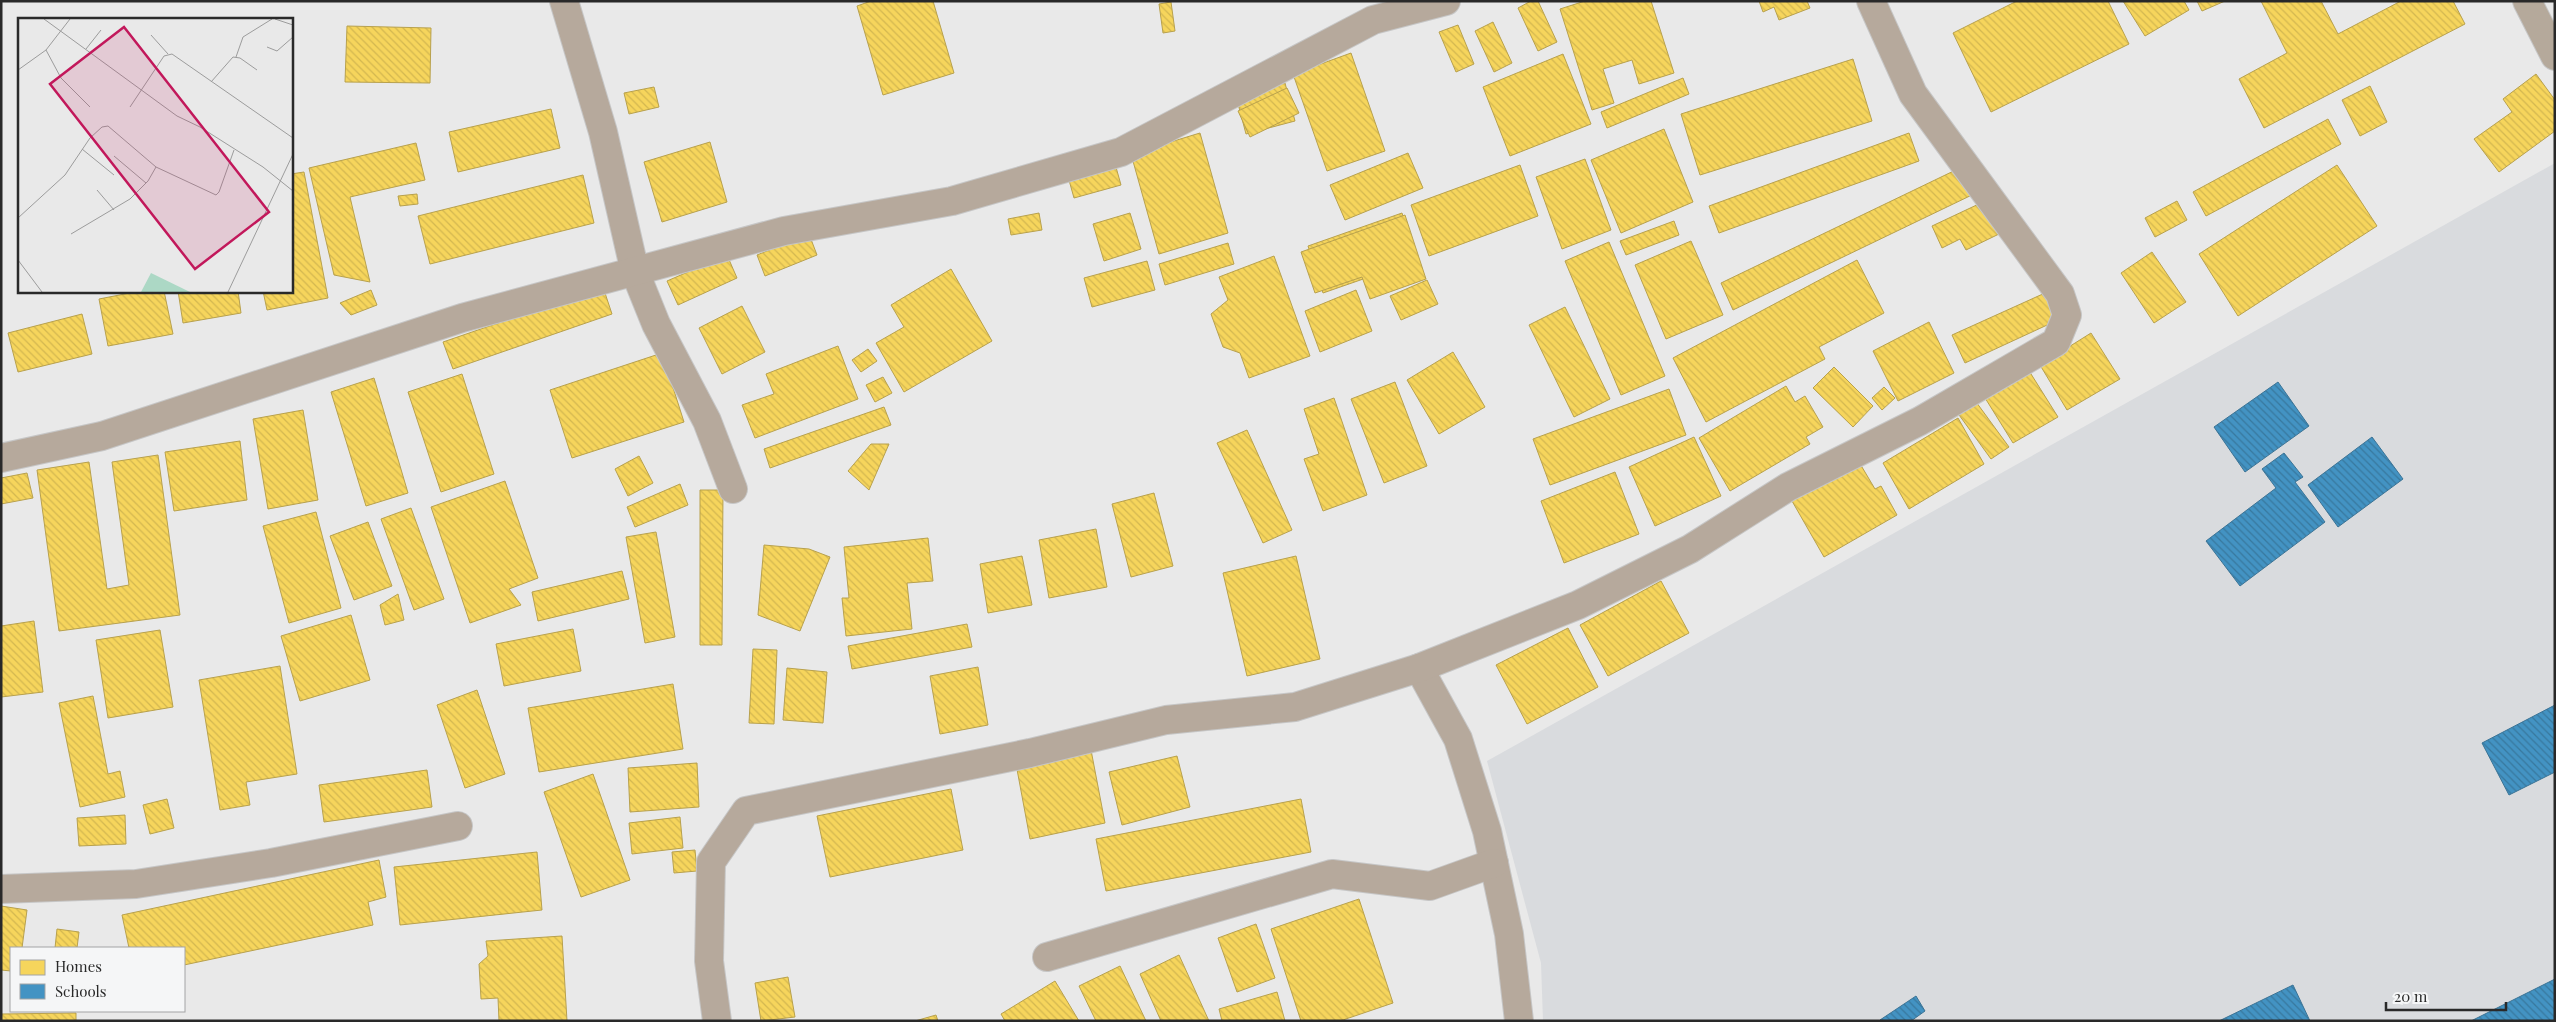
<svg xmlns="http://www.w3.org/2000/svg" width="2556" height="1022" font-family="'Playfair Display',serif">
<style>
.built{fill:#d9dbde}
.homes{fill:url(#homes-back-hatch);stroke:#b8a14d}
.schools{fill:url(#schools-back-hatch);stroke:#3b7395}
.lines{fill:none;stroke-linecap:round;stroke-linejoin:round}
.minor-casing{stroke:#c6c6c6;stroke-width:30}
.major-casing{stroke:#c6c6c6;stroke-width:30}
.minor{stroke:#b6a99c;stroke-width:28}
.major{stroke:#b5a99b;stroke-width:28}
.inset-road{fill:none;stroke:#9c9c9c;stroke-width:1}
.view{fill:#c2185b;fill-opacity:0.15;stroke:#c2185b;stroke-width:2.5}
.inset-edge{fill:none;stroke:#292929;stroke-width:2.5}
</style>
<defs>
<pattern id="homes-back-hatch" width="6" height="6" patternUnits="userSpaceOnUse" patternTransform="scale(1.25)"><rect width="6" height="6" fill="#f6d55c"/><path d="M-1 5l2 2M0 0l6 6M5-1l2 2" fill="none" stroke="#d3b750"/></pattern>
<pattern id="schools-back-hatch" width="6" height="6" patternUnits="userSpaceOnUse" patternTransform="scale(1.25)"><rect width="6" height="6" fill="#4393c3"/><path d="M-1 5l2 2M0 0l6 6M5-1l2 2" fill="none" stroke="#38789e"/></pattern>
</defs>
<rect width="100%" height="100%" fill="#e9e9e9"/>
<polygon class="built" points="2555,163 2555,1021 1543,1021 1541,963 1487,761"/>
<g class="homes">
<polygon points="871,1 933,1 954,73 883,95 857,6"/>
<polygon points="1531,1 1538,1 1557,42 1538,51 1518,8"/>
<polygon points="1585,1 1651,1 1674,73 1639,84 1632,60 1603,69 1614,103 1592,110 1560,9"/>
<polygon points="1759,1 1807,1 1810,8 1779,20 1774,7 1763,12"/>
<polygon points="2017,1 2108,1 2129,44 1991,112 1953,33"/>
<polygon points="2123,1 2184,1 2189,10 2145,36"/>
<polygon points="2197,1 2225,1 2202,11"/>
<polygon points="2261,1 2321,1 2338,34 2401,1 2453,1 2465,24 2264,128 2239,79 2287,53"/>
<polygon points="1171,2 1175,31 1163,33 1159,4"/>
<polygon points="1493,22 1512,63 1494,72 1475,31"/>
<polygon points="1458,25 1474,64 1456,72 1439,32"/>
<polygon points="347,26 431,28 430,83 345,82"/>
<polygon points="1351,53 1385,151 1327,171 1293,74"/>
<polygon points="1563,54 1591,124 1510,156 1483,87"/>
<polygon points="1853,59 1872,121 1700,175 1681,114"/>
<polygon points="2536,74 2555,100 2555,131 2499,172 2474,139 2512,112 2503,99"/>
<polygon points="1683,78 1689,94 1607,128 1601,112"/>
<polygon points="1285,83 1295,121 1246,134 1236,96"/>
<polygon points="2370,86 2387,122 2360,136 2342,100"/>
<polygon points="654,87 659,107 629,114 624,93"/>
<polygon points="1287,88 1299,113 1250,137 1238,111"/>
<polygon points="551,109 560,148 458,172 449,132"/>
<polygon points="2328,119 2341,144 2206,216 2193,192"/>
<polygon points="1664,129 1693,202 1621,233 1591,160"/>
<polygon points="1200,133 1228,233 1159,254 1131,154"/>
<polygon points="1909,133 1919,161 1719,233 1709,206"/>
<polygon points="710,142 727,202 662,222 644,162"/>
<polygon points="416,143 425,180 350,197 370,282 334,275 309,168"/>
<polygon points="1408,153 1423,188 1345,220 1330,185"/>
<polygon points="1585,159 1611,230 1562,249 1536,177"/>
<polygon points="1114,160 1121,185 1074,198 1067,173"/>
<polygon points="1520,165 1538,216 1429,256 1411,205"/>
<polygon points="2337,165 2377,226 2238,316 2199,254"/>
<polygon points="1964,166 1976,193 1733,310 1721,283"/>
<polygon points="304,172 328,298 267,310 263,291 291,291 291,174"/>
<polygon points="583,175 594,223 430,264 418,216"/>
<polygon points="417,194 418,204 400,206 398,196"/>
<polygon points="2177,201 2187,220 2155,237 2145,218"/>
<polygon points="1983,202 1999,234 1966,250 1960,239 1942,248 1932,226"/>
<polygon points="1039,213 1042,230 1011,235 1008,219"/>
<polygon points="1130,213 1141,249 1104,261 1093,224"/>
<polygon points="1402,213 1421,270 1373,287 1369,277 1323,293 1308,246"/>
<polygon points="1405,215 1426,279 1370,299 1362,277 1315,293 1301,252"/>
<polygon points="1674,221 1679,235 1626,255 1620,241"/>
<polygon points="809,234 817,255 765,276 757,255"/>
<polygon points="1691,241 1723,315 1666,339 1635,265"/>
<polygon points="1609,242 1665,376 1621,395 1565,261"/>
<polygon points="1228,243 1234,264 1165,285 1159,264"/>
<polygon points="2152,252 2186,302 2154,323 2121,273"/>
<polygon points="727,255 737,278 678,305 667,281"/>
<polygon points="1274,256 1310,356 1249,378 1240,353 1223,347 1211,314 1228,300 1219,277"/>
<polygon points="1857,260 1884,313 1819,347 1825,359 1706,422 1673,358"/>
<polygon points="1147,261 1155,290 1092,307 1084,278"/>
<polygon points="951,269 992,341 904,392 876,343 904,327 891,305"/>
<polygon points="1427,280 1438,304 1401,320 1390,296"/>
<polygon points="603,287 612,314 453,369 443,342"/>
<polygon points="371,290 377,305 351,315 340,303"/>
<polygon points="1356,290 1372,331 1320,352 1305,311"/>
<polygon points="140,291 164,291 173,334 108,346 99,299"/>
<polygon points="178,291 238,291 241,313 183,323"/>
<polygon points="2045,293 2058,320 1965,363 1952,335"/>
<polygon points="742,306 765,352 722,374 699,328"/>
<polygon points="1565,307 1610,399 1574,417 1529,325"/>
<polygon points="82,314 92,354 18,372 8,333"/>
<polygon points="1929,322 1954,373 1898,401 1873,351"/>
<polygon points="2091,333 2120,379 2067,410 2040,365"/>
<polygon points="838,346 858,399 755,438 742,405 774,394 766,374"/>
<polygon points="868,349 877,361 861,372 852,360"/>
<polygon points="1453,352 1485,407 1439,434 1407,380"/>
<polygon points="662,353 684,422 572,458 550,390"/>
<polygon points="2026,366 2058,417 2013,443 1982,393"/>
<polygon points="1834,367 1873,406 1853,427 1813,388"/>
<polygon points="462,374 494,474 441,492 408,392"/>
<polygon points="883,377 892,393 875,402 866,385"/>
<polygon points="374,378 408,493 366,506 331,392"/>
<polygon points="1395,382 1427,466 1384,483 1351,399"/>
<polygon points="1786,386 1795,402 1805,396 1823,427 1806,437 1810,444 1730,491 1699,438"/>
<polygon points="1884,387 1895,398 1882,410 1872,398"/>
<polygon points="1669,389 1686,435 1550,485 1533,439"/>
<polygon points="1971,395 2009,447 1991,459 1954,408"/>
<polygon points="1334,398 1367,495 1323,511 1304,459 1319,454 1304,409"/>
<polygon points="884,407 891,425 770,468 764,449"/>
<polygon points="303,410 318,500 268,509 253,419"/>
<polygon points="1958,418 1984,464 1909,509 1883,463"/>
<polygon points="1247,430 1292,530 1263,543 1217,443"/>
<polygon points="1694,437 1721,496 1655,526 1629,467"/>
<polygon points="240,441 247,500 174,511 165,452"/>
<polygon points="871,444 889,444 869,490 848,471"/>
<polygon points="158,455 180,615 59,631 37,470 89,462 107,589 129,585 112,462"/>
<polygon points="639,456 653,483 628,496 615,469"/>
<polygon points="1859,462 1875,489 1881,486 1897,515 1824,557 1792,501"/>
<polygon points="1615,472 1639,534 1564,563 1541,501"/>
<polygon points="27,473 33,498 1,504 1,478"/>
<polygon points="505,481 538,578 509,589 521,605 470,623 431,507"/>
<polygon points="680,484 688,505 635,527 627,507"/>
<polygon points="700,490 723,490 722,645 700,645"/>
<polygon points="1154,493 1173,566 1131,577 1112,504"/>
<polygon points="411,508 444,599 414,610 381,519"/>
<polygon points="316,512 341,608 289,623 263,526"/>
<polygon points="368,522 392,586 354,600 330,536"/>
<polygon points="1096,529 1107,587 1049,598 1039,540"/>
<polygon points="656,532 675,637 645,643 626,537"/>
<polygon points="928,538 933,581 907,583 912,629 846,636 842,598 849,598 844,547"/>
<polygon points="764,545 809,549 830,557 800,631 758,615"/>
<polygon points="1022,556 1032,605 988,613 980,564"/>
<polygon points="1296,556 1320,659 1247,676 1223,573"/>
<polygon points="622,571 629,599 538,621 532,592"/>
<polygon points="1661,581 1689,633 1608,676 1580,625"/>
<polygon points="398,594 404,620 385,625 380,605"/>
<polygon points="351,615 370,680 300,701 281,636"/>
<polygon points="34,621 43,692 1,697 1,626"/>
<polygon points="967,624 972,647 852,669 848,646"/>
<polygon points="1568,628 1598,687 1527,724 1496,665"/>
<polygon points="573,629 581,671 504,686 496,644"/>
<polygon points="160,630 173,707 108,718 96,640"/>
<polygon points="753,649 777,650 774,724 749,723"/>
<polygon points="280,666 297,774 246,782 250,805 220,810 199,680"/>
<polygon points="978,667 988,725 940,734 930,676"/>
<polygon points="787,668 827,672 823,723 783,720"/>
<polygon points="673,684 683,749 539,772 528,708"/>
<polygon points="477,690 505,774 465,788 437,705"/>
<polygon points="93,696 108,774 120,771 125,797 80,807 59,703"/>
<polygon points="1091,750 1105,823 1030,839 1016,764"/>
<polygon points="1177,756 1190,807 1122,825 1109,772"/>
<polygon points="697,763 699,807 630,812 628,768"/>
<polygon points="427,770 432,807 324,822 319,785"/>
<polygon points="593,774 630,880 581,897 544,792"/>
<polygon points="951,789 963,850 830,877 817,816"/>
<polygon points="167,799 174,828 150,834 143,805"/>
<polygon points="1301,799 1311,852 1106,891 1096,839"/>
<polygon points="125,815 126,844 79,846 77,818"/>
<polygon points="680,817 683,848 632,854 629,823"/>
<polygon points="695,850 697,871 674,873 672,852"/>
<polygon points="537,852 542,910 400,925 394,867"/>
<polygon points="379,860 386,897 368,902 373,925 184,965 184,948 129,948 122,915"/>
<polygon points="1359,899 1393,1003 1340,1021 1301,1021 1271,929"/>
<polygon points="1,906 27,910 22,948 11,948 11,971 1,970"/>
<polygon points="1256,924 1275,978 1237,992 1218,938"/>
<polygon points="57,929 79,932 77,948 55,948"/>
<polygon points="562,936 567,1021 499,1021 498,998 481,999 479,964 488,956 486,941"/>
<polygon points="1179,955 1209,1021 1161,1021 1140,974"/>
<polygon points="1120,966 1146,1021 1096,1021 1079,986"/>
<polygon points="788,977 795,1017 761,1021 755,983"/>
<polygon points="1055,981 1079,1021 1005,1021 1001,1014"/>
<polygon points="1277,992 1285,1021 1222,1021 1219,1009"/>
<polygon points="76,1013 76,1021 1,1021 1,1014"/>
<polygon points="936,1015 938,1021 915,1021"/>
</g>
<g class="schools">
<polygon points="2278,382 2309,426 2245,472 2214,427"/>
<polygon points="2372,437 2403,479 2338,527 2308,485"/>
<polygon points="2284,453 2303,477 2295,482 2325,522 2240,586 2206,541 2276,488 2262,469"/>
<polygon points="2555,705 2555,772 2509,795 2482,743"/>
<polygon points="2555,979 2555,1021 2471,1021"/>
<polygon points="2293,985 2310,1021 2219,1021"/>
<polygon points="1916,996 1925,1011 1911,1021 1880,1020"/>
</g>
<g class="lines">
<defs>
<g id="minor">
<polyline points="564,1 603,132 635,272 656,324 707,421 733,489"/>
<polyline points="1,458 102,436 462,318 784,231 952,201 1121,152 1373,20 1446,1"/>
<polyline points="1419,668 1458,739 1487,831 1509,934 1519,1021"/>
<polyline points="1,889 136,884 271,863 458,826"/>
<polyline points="1047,957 1332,874 1430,886 1494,863"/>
<polyline points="717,1021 709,961 711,862 746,811 1030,753 1166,720 1295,707 1419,668 1578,605 1690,549 1788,487 1920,421 2056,342 2067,315 2060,294 1913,94 1871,1"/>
</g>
<polyline id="major" points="2527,1 2555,56"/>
</defs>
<use href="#minor" class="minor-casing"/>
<use href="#major" class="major-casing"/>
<use href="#minor" class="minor"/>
<use href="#major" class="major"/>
</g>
<g transform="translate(18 18)">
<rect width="275" height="275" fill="#e9e9e9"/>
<path d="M133,255L172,274H123Z" fill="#acd8c5"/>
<path class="inset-road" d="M26,1L159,98L182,109L245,149L275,173M257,1L275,7M133,17L150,36M249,29L259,33L275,19M68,31L83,12M28,32L43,60L72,89M218,39L225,19L254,1M0,52L28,32L52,1M193,64L215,39L222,40L239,52M112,89L146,38L154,36L275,120M64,131L96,157M96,138L128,165M79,172L96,192M0,200L47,157L72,120L84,109L90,108L138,149L198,177L201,174L216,132M53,216L112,181L130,163L138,149M0,242L24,274M210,274L275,136"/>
<path class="view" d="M106,9L251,194L177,251L32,66Z"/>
<rect width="275" height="275" class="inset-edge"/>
</g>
<rect width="2556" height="1022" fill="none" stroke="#292929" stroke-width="5"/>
<rect x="10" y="947" width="175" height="65" fill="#f5f6f7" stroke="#a3a4a5"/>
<rect x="20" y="960" width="25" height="15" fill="#f6d55c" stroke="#a3a4a5"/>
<text x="55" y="972" font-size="15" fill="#292929">Homes</text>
<rect x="20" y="984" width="25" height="15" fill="#4393c3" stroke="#a3a4a5"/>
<text x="55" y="997" font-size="15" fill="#292929">Schools</text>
<path d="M2386 1002v8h120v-8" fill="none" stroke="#292929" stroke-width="2.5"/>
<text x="2394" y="1002" font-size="15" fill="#292929" stroke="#f5f6f7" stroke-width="4" paint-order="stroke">20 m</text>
</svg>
